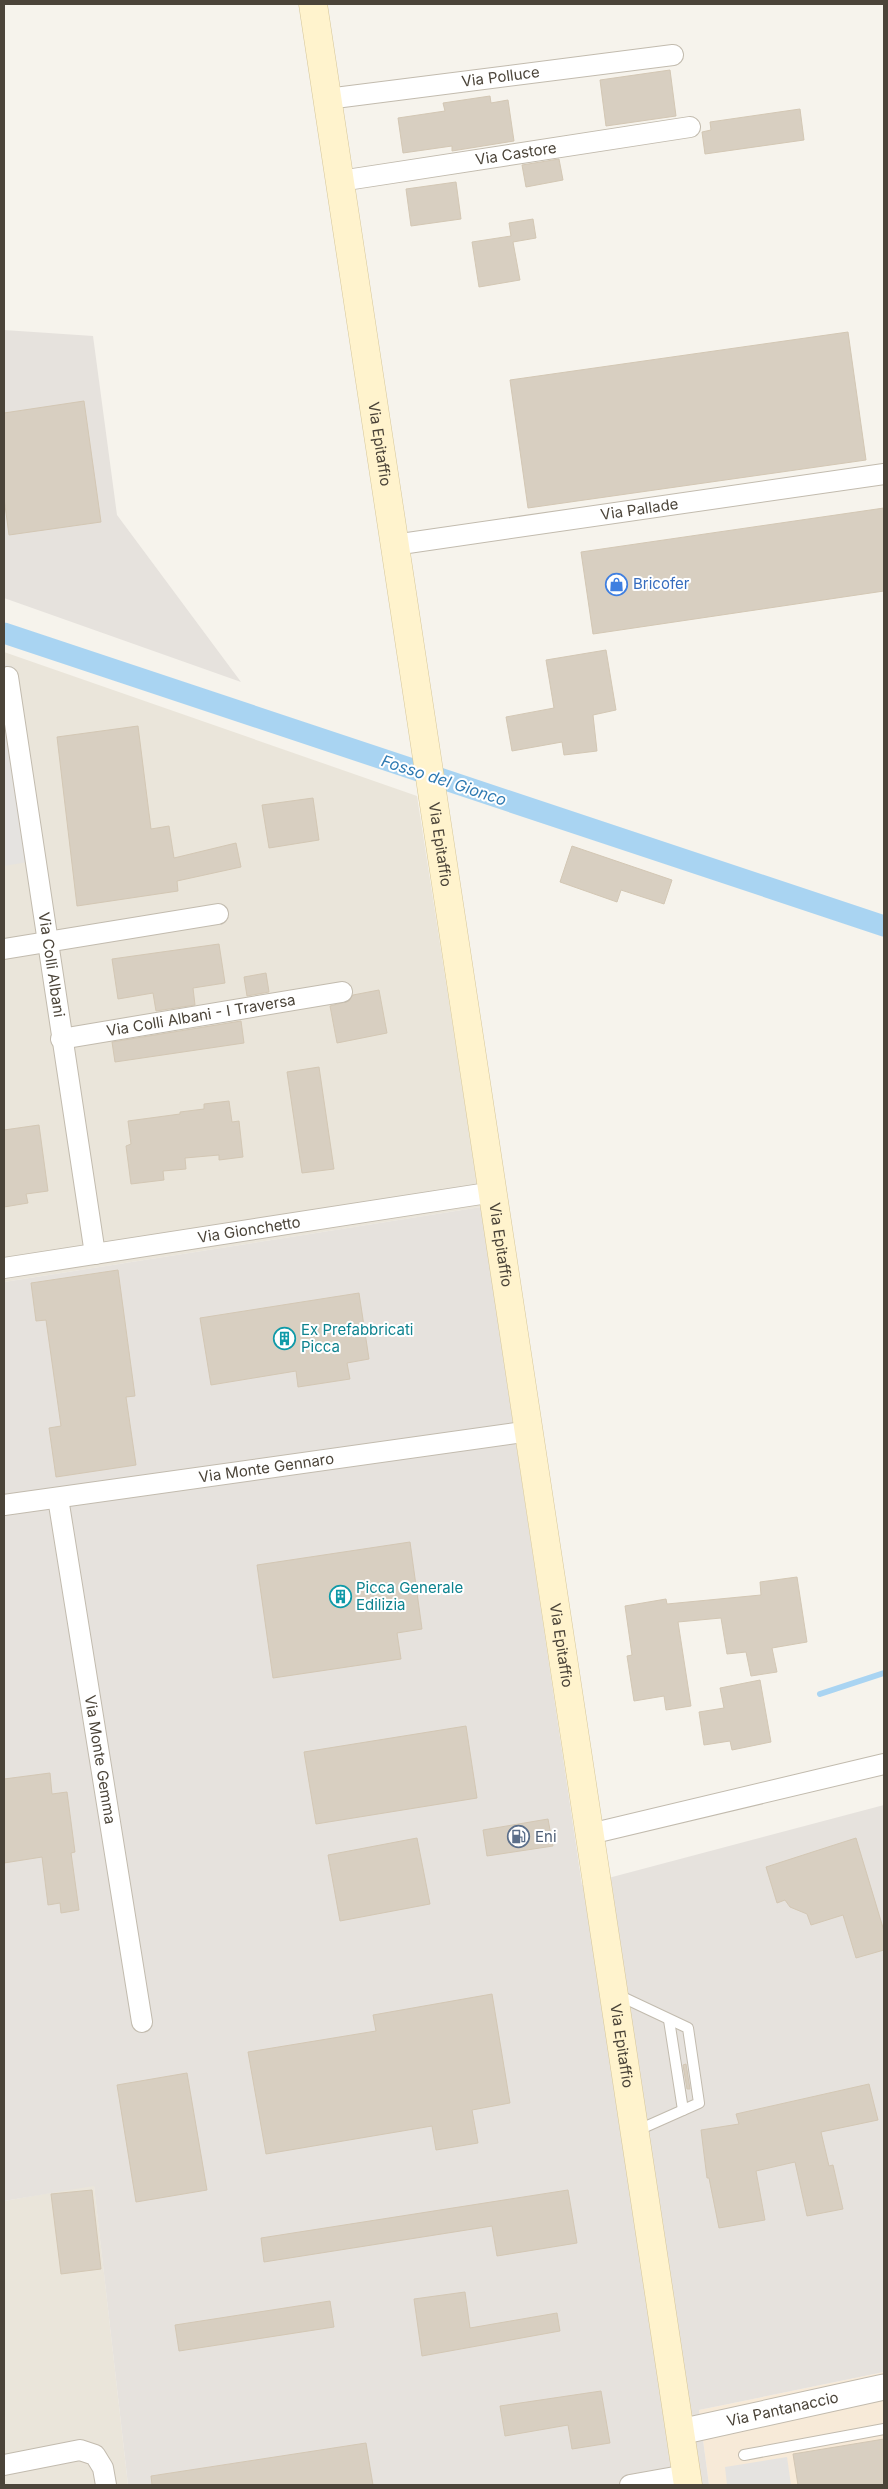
<svg xmlns="http://www.w3.org/2000/svg" width="888" height="2489" font-family="Inter,sans-serif">
<style>
.residential{fill:#eae5da}
.commercial{fill:#f7ead8}
.industrial{fill:#e6e2dd}
.parking{fill:#e5e3e0}
.lines{fill:none;stroke-linecap:round;stroke-linejoin:round}
.stream{stroke:#a9d4f2;stroke-width:6}
.canal{stroke:#a9d4f2;stroke-width:21}
.building{fill:#d8cfc1;stroke:#d3c7b4}
.service-casing{stroke:#c2bbae;stroke-width:12}
.minor-casing{stroke:#c2bbae;stroke-width:22}
.tertiary-casing{stroke:#c2bbae;stroke-width:27}
.secondary-casing{stroke:#d6c79b;stroke-width:29}
.service{stroke:#fff;stroke-width:10}
.minor{stroke:#fff;stroke-width:20}
.tertiary{stroke:#fff;stroke-width:25}
.secondary{stroke:#fff3cd;stroke-width:28}
.labels{text-anchor:middle;stroke-width:4;stroke-linejoin:round;paint-order:stroke}
.street-label{font-size:15px;fill:#4b4439;stroke:#fff}
.shop-label{font-size:15px;fill:#366cbe;stroke:#fff;text-anchor:start}
.culture-label{font-size:15px;fill:#0d838f;stroke:#fff;text-anchor:start}
.service-label{font-size:15px;fill:#4e5e75;stroke:#fff;text-anchor:start}
.water-label{font-size:16px;font-style:italic;fill:#2e7ab2;stroke:#fff}
</style>
<rect width="100%" height="100%" fill="#f6f3ec"/>
<g class="residential">
<polygon points="4,652 417,796 481,1207 4,1282"/>
<polygon points="94,2185 128,2485 4,2485 4,2201"/>
</g>
<polygon class="commercial" points="884,2372 884,2485 709,2485 699,2410"/>
<g class="industrial">
<polygon points="4,330 93,336 117,515 241,682 4,598"/>
<polygon points="481,1207 582,1885 884,1805 884,2372 699,2410 709,2485 128,2485 94,2186 4,2201 4,1282"/>
</g>
<g class="parking">
<polygon points="4,664 14,667 39,860 4,866"/>
<polygon points="787,2457 791,2485 727,2485 725,2467"/>
</g>
<g class="lines">
<polyline class="stream" points="820,1694 884,1673"/>
<polyline class="canal" points="4,633 884,926"/>
</g>
<g class="building">
<polygon points="670,70 676,116 606,126 600,80"/>
<polygon points="490,96 491,103 508,100 514,141 452,151 452,146 403,153 398,118 445,111 443,103"/>
<polygon points="800,109 804,140 705,154 702,132 711,130 710,122"/>
<polygon points="559,159 563,180 526,187 522,165"/>
<polygon points="456,182 461,219 411,226 406,189"/>
<polygon points="533,219 536,238 513,242 520,280 479,287 472,242 511,236 509,223"/>
<polygon points="848,332 866,460 528,508 510,380"/>
<polygon points="84,401 101,522 9,535 4,498 4,413"/>
<polygon points="884,508 884,591 593,634 581,552"/>
<polygon points="606,650 616,710 593,715 597,751 564,755 562,742 512,751 506,717 554,708 546,660"/>
<polygon points="138,726 151,829 169,826 174,858 236,843 241,867 177,881 178,891 77,906 57,737"/>
<polygon points="313,798 319,840 269,848 262,805"/>
<polygon points="572,846 672,880 664,904 621,890 617,902 560,882"/>
<polygon points="219,944 225,983 193,988 195,1005 156,1011 153,993 118,999 112,959"/>
<polygon points="266,973 269,992 247,996 244,977"/>
<polygon points="379,990 387,1033 337,1043 330,1006 349,1001 353,995"/>
<polygon points="241,1021 244,1043 115,1062 112,1042"/>
<polygon points="319,1067 334,1169 302,1173 287,1072"/>
<polygon points="229,1101 232,1122 239,1121 243,1157 219,1160 219,1155 185,1158 186,1169 163,1171 164,1180 131,1184 126,1146 131,1144 128,1121 180,1114 180,1112 204,1109 204,1104"/>
<polygon points="39,1125 48,1191 26,1194 28,1203 4,1207 4,1130"/>
<polygon points="118,1270 135,1396 126,1397 136,1465 56,1477 49,1428 61,1426 46,1320 36,1321 31,1283"/>
<polygon points="359,1293 369,1359 347,1363 350,1379 298,1387 296,1371 211,1385 200,1318"/>
<polygon points="410,1542 422,1629 397,1633 401,1659 273,1678 257,1565"/>
<polygon points="797,1577 807,1642 772,1648 777,1672 751,1676 746,1652 727,1654 721,1618 678,1622 691,1706 666,1710 664,1696 634,1701 627,1656 632,1655 625,1606 666,1599 667,1604 761,1595 760,1582"/>
<polygon points="760,1680 771,1742 732,1750 730,1741 704,1745 699,1712 724,1708 720,1688"/>
<polygon points="466,1726 477,1798 316,1824 304,1752"/>
<polygon points="50,1773 52,1794 67,1792 75,1852 71,1853 79,1910 61,1913 60,1903 48,1905 42,1857 4,1863 4,1779"/>
<polygon points="548,1819 553,1846 487,1856 483,1830"/>
<polygon points="417,1838 430,1904 340,1921 328,1855"/>
<polygon points="856,1838 884,1931 884,1950 856,1958 843,1915 811,1925 807,1914 790,1907 785,1900 777,1903 766,1867"/>
<polygon points="492,1994 510,2103 472,2110 478,2143 436,2150 432,2126 266,2154 248,2052 376,2031 373,2015"/>
<polygon points="686,2064 690,2089 687,2089 683,2065"/>
<polygon points="187,2073 207,2190 136,2202 117,2085"/>
<polygon points="869,2084 878,2120 821,2132 829,2166 833,2165 843,2209 807,2216 795,2162 756,2171 765,2220 719,2228 709,2178 707,2178 701,2130 739,2124 736,2114"/>
<polygon points="92,2190 101,2269 61,2274 51,2194"/>
<polygon points="568,2190 577,2243 497,2256 492,2226 264,2262 261,2238"/>
<polygon points="465,2292 470,2328 557,2313 560,2331 422,2356 414,2299"/>
<polygon points="330,2301 334,2327 179,2351 175,2325"/>
<polygon points="601,2391 610,2443 572,2449 568,2425 505,2436 500,2406"/>
<polygon points="884,2439 884,2485 798,2485 793,2454"/>
<polygon points="366,2443 373,2485 152,2485 151,2476"/>
</g>
<g class="lines">
<defs>
<g id="service">
<polyline points="618,1995 688,2028 699,2103 636,2131"/>
<polyline points="669,2020 683,2110"/>
<polyline points="744,2455 884,2429"/>
</g>
<g id="minor">
<path id="s1" d="M327,99L673,55"/>
<path id="s2" d="M340,181L690,127"/>
<path id="s3" d="M394,545L884,474"/>
<path id="s4" d="M8,677L95,1254"/>
<polyline points="4,949 218,914"/>
<path id="s5" d="M61,1039L342,992"/>
<path id="s6" d="M4,1268L494,1192"/>
<path id="s7" d="M58,1498L142,2022"/>
<path id="s8" d="M4,1505L530,1431"/>
<polyline points="590,1834 884,1764"/>
<polyline points="4,2465 80,2450 95,2455 103,2468 106,2485"/>
<polyline points="630,2485 686,2475"/>
</g>
<g id="tertiary">
<path id="s9" d="M680,2432L884,2387"/>
</g>
<g id="secondary">
<path id="s10" d="M313,4L688,2485"/>
</g>
</defs>
<use href="#service" class="service-casing"/>
<use href="#minor" class="minor-casing"/>
<use href="#tertiary" class="tertiary-casing"/>
<use href="#secondary" class="secondary-casing"/>
<use href="#service" class="service"/>
<use href="#minor" class="minor"/>
<use href="#tertiary" class="tertiary"/>
<use href="#secondary" class="secondary"/>
</g>
<defs>
<symbol id="shop-ring" viewBox="-11 -11 22 22"><circle r="9.5" fill="#fff" stroke="#3f7fe0" stroke-width="1.5"/><path d="M-5-2.5h2.3a2.7 3.5 0 0 1 5.4 0H5L5.5 6h-11ZM-1.5-2.5h3a1.5 2.3 0 0 0-3 0Z" fill="#3f7fe0"/></symbol>
<symbol id="building-ring" viewBox="-11 -11 22 22"><circle r="9.5" fill="#fff" stroke="#0f9aa8" stroke-width="1.5"/><path d="M-4-6H4V6H1V3H-1V6H-4ZM-2.5-4.3h1.7v1.8h-1.7ZM.8-4.3h1.7v1.8H.8ZM-2.5-1h1.7V.8h-1.7ZM.8-1h1.7V.8H.8Z" fill="#0f9aa8"/></symbol>
<symbol id="fuel-ring" viewBox="-11 -11 22 22"><circle r="9.5" fill="#fff" stroke="#5c6f8a" stroke-width="1.5"/><path d="M-5.5-6h7V0h2V4h1.3V-2.5L3-4.5l.8-.8L6-3V5H2.5V1h-1V6h-7ZM-4.2-4.7v3.2H.2V-4.7Z" fill="#5c6f8a"/></symbol>
</defs>
<g fill-rule="evenodd">
<use href="#shop-ring" x="604" y="572" width="25" height="25"/>
<use href="#building-ring" x="272" y="1326" width="25" height="25"/>
<use href="#building-ring" x="328" y="1584" width="25" height="25"/>
<use href="#fuel-ring" x="506" y="1824" width="25" height="25"/>
</g>
<g class="labels">
<g class="street-label">
<text dy="5" stroke="none"><textPath href="#s1" startOffset="175">Via Polluce</textPath></text>
<text dy="5" stroke="none"><textPath href="#s2" startOffset="178">Via Castore</textPath></text>
<text dy="5" stroke="none"><textPath href="#s10" startOffset="445">Via Epitaffio</textPath></text>
<text dy="5" stroke="none"><textPath href="#s3" startOffset="248">Via Pallade</textPath></text>
<text dy="5" stroke="none"><textPath href="#s10" startOffset="850">Via Epitaffio</textPath></text>
<text dy="5" stroke="none"><textPath href="#s4" startOffset="291">Via Colli Albani</textPath></text>
<text dy="5" stroke="none"><textPath href="#s5" startOffset="142">Via Colli Albani - I Traversa</textPath></text>
<text dy="5" stroke="none"><textPath href="#s6" startOffset="248">Via Gionchetto</textPath></text>
<text dy="5" stroke="none"><textPath href="#s10" startOffset="1255">Via Epitaffio</textPath></text>
<text dy="5" stroke="none"><textPath href="#s8" startOffset="265">Via Monte Gennaro</textPath></text>
<text dy="5" stroke="none"><textPath href="#s10" startOffset="1660">Via Epitaffio</textPath></text>
<text dy="5" stroke="none"><textPath href="#s7" startOffset="265">Via Monte Gemma</textPath></text>
<text dy="5" stroke="none"><textPath href="#s10" startOffset="2065">Via Epitaffio</textPath></text>
<text dy="5" stroke="none"><textPath href="#s9" startOffset="105">Via Pantanaccio</textPath></text>
</g>
<g class="shop-label">
<text x="633" y="589">Bricofer</text>
</g>
<g class="culture-label">
<text x="301" y="1335">Ex Prefabbricati<tspan x="301" dy="17">Picca</tspan></text>
<text x="356" y="1593">Picca Generale<tspan x="356" dy="17">Edilizia</tspan></text>
</g>
<g class="service-label">
<text x="535" y="1842">Eni</text>
</g>
<g class="water-label">
<text transform="translate(444 780) rotate(18)" y="6">Fosso del Gionco</text>
</g>
</g>
<rect width="888" height="2489" fill="none" stroke="#4b4439" stroke-width="10"/>
</svg>
